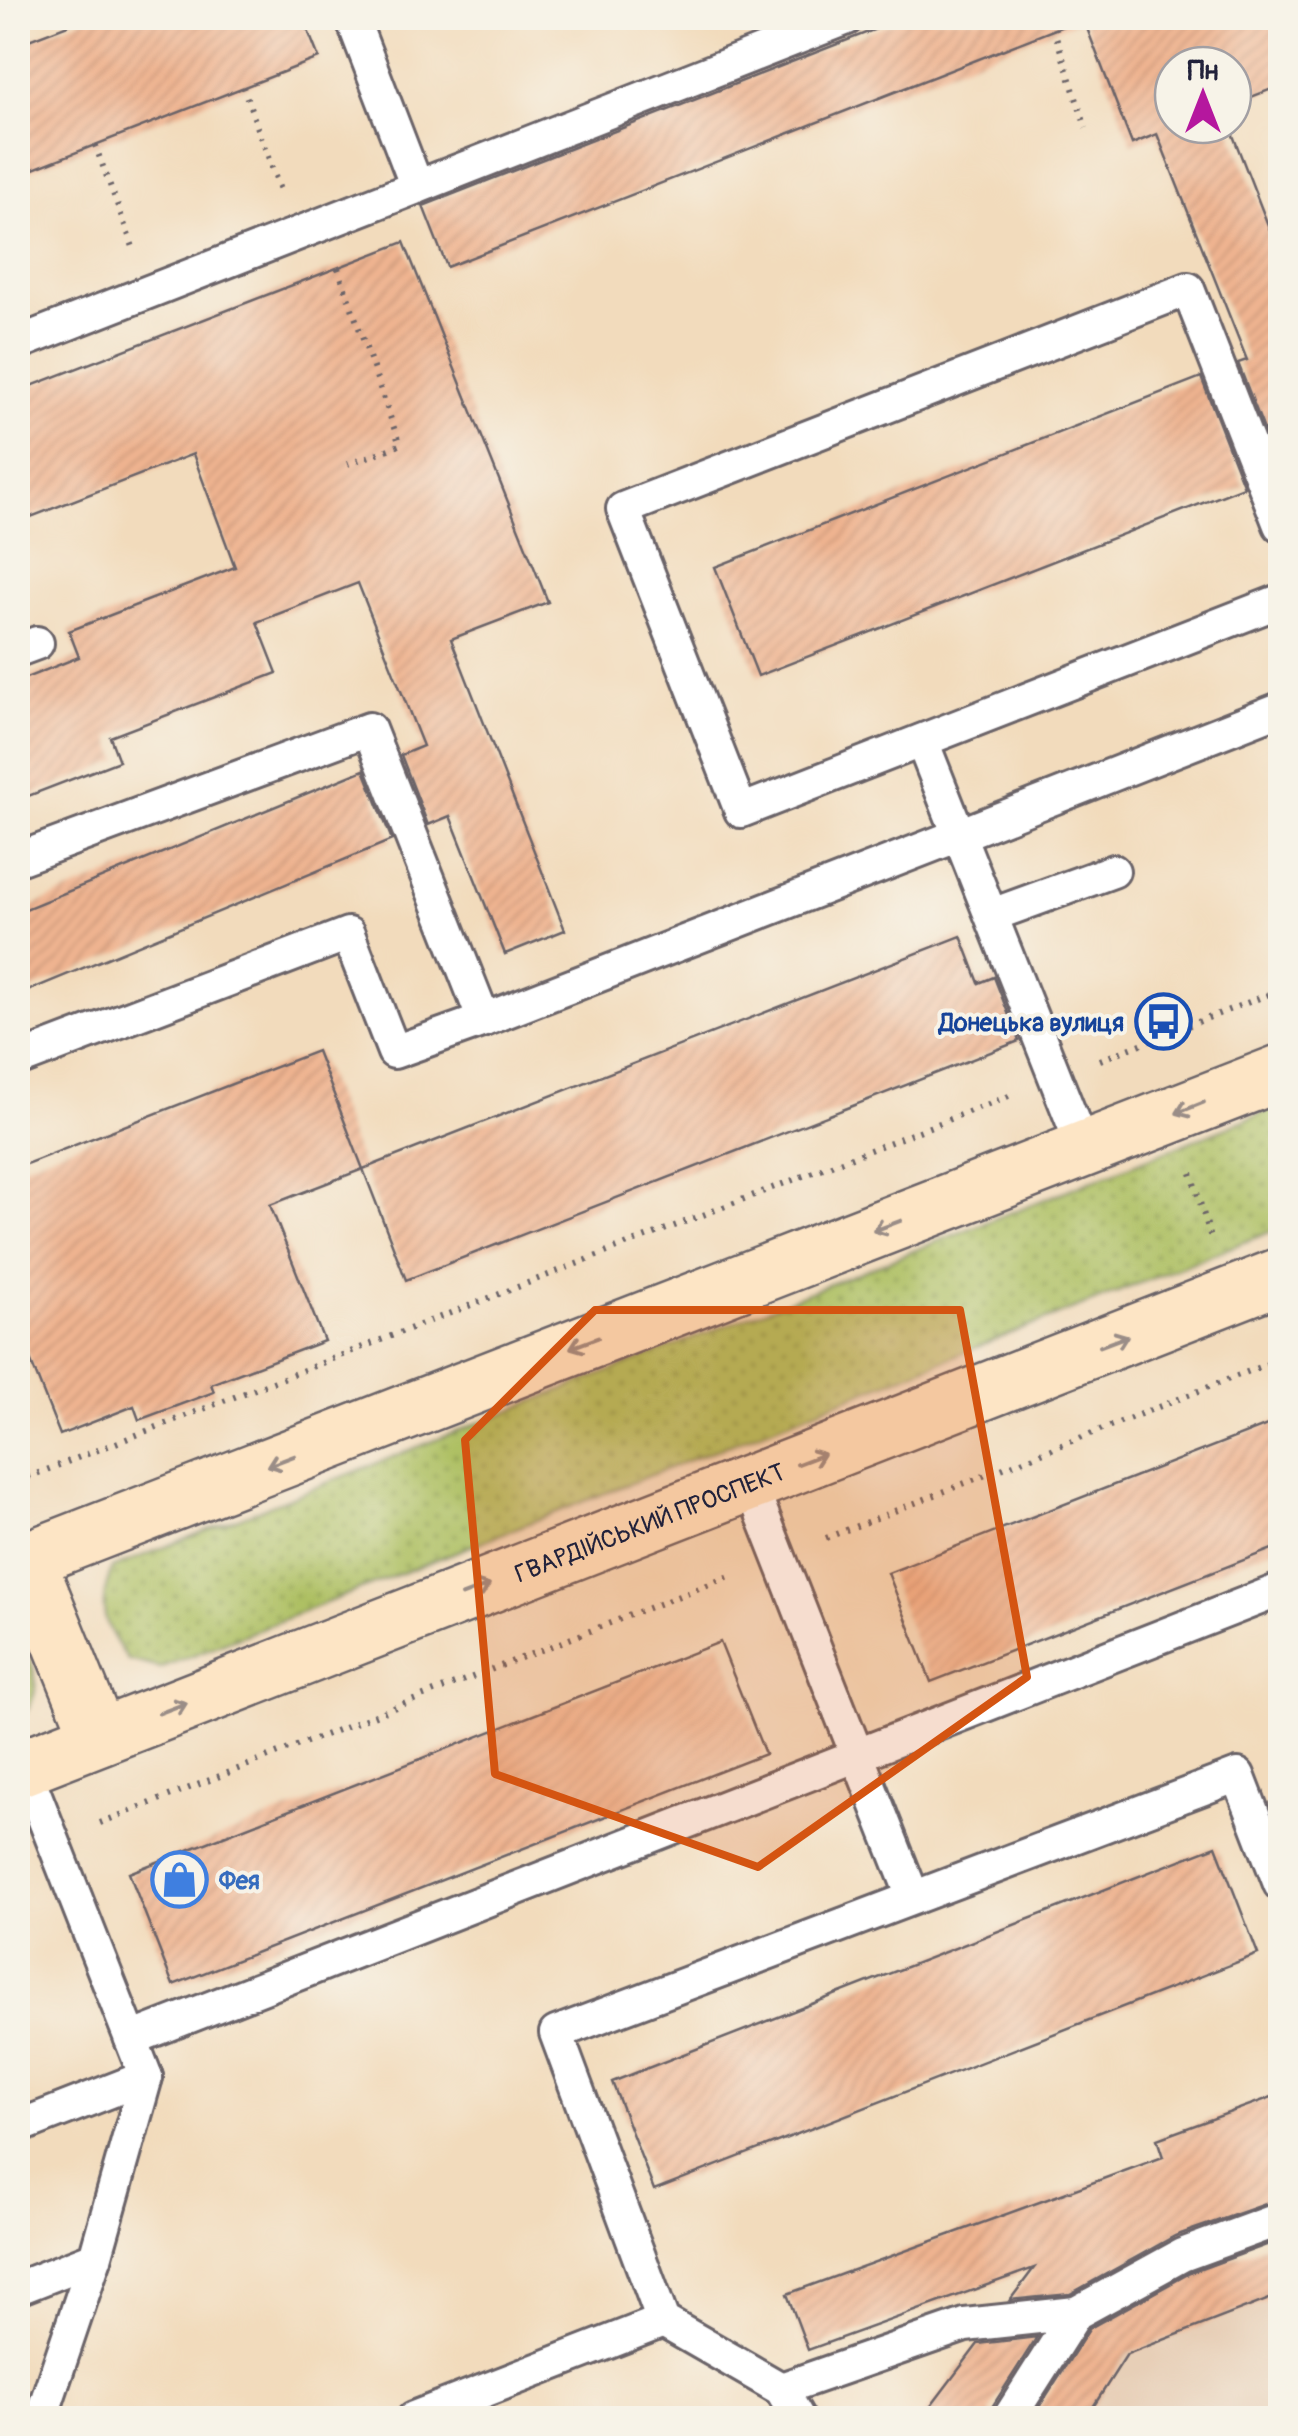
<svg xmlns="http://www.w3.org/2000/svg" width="1298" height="2436" font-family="Pangolin,sans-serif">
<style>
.built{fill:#e7cfb7}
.grass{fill:url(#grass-dots);stroke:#68714f;stroke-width:2.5}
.building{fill:url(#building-hatch)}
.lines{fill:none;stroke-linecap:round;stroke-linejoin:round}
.service-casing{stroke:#6b6368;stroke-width:38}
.secondary-casing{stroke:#6b6368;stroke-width:60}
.path{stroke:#6b6368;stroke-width:6;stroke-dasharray:2.5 8;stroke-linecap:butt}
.service{stroke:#fff;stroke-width:32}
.secondary{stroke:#fde5c5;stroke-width:55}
.oneway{stroke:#9a8d87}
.marked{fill:#d45411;fill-opacity:0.2;stroke:#d45411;stroke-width:8;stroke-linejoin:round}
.labels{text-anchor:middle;stroke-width:8;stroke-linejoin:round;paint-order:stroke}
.transit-label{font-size:25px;font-weight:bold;fill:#164399;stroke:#f7f3e8;text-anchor:end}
.street-label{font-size:25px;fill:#22223b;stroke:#f7f3e8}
.shop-label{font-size:25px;font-weight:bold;fill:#366cbe;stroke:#f7f3e8;text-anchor:start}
</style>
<defs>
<pattern id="grass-dots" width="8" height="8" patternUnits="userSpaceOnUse" patternTransform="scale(2.5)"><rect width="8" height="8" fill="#aec063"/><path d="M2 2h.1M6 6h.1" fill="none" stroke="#8d9c53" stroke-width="1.8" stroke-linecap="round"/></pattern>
<pattern id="building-hatch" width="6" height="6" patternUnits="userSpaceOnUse" patternTransform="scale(2.5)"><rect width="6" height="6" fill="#efb490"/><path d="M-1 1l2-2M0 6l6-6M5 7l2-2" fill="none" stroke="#cd9a7d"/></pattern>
</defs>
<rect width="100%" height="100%" fill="#f7f3e8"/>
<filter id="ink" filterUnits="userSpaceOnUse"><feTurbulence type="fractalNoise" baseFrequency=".01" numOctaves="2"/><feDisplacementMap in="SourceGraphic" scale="20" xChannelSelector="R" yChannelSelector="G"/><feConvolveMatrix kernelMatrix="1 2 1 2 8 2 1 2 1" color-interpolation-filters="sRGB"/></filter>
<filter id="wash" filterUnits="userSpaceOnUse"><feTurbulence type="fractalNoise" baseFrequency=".0048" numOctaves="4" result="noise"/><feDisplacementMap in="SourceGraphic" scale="40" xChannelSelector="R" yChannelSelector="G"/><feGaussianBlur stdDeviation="2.25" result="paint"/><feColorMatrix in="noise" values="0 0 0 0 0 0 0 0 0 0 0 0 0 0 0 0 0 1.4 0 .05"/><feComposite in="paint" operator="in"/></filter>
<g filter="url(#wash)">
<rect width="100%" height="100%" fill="#f2dbbc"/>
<polygon class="built" points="1280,2295 1280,2418 1086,2418 1127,2354"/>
<g class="grass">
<path d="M1280,1106V1228L160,1668L128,1660C103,1622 97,1611 112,1568Z"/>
<path d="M18,1634C35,1669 47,1690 18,1722Z"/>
</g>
<g id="blocks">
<g class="building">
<polygon points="86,18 303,18 319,58 18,175 18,44"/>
<polygon points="904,18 1075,18 1076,21 447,267 423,206"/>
<polygon points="1083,18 1280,18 1280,86 1233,104 1233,65 1173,65 1173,125 1229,125 1280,256 1280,471 1238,363 1247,360 1157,134 1132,144"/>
<polygon points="404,242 548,602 451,639 565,930 505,954 450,816 428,825 401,755 423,746 358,583 257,622 277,673 110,737 119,761 18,800 18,681 79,657 69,631 235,567 193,454 18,522 18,391"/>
<polygon points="1201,377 1244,487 758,676 715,567"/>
<polygon points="364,770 392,840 18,995 18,912"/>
<polygon points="961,936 979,983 994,977 1019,1041 406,1280 363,1169"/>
<polygon points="317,1051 363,1169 270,1205 324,1341 211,1384 214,1392 139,1420 134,1406 60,1435 18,1329 18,1167"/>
<polygon points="1280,1420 1280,1546 931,1682 888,1573"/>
<polygon points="720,1642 765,1754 173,1985 129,1873"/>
<polygon points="1216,1846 1258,1954 654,2190 612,2082"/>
<polygon points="1280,2094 1280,2199 1175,2236 1070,2294 1010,2300 1034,2268 808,2350 787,2294 1163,2157 1157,2139"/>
<polygon points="1280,2240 1280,2295 1127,2354 1086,2418 1032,2418 1090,2328 1190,2273"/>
<polygon points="1037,2337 992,2407 989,2418 922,2418 978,2344"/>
</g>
</g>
</g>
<g filter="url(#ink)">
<use href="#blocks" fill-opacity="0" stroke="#6b6368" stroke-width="2.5"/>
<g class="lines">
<defs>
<g id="service">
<polyline points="352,18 417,187 847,18"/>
<polyline points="18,343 417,187"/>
<polyline points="1280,525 1188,289 623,509 741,811 1280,601"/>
<polyline points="18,650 37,643"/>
<polyline points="922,741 959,835 1280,709"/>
<polyline points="18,859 369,729 484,1020"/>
<polyline points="992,915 1113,871"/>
<polyline points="18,1060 348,934 394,1052 484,1020 959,835 1084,1150"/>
<polyline points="750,1483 913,1897"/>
<polyline points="131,2039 1280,1590"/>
<polyline points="18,2127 146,2077"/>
<polyline points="18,2288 95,2258 146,2077 24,1767"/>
<polyline points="781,2389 965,2325 1076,2313"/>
<polyline points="41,2418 95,2258"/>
<polyline points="414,2418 663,2321"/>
<polyline points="798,2418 781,2389 663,2321 556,2033 1238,1775 1280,1884"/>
<polyline points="1009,2418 1076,2313 1182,2255 1280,2219"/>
</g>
<g id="secondary">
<polyline points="27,1559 99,1737"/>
<polyline points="18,1563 1280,1073"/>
<path id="s1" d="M18,1769L1280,1276"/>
</g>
</defs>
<use href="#service" class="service-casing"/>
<use href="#secondary" class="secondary-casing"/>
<g class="path">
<polyline points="1050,18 1086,128"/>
<polyline points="243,87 280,190"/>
<polyline points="95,145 133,247"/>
<polyline points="338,268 400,445 348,464"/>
<polyline points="1100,1060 1280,990"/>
<polyline points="1191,1173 1211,1238"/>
<polyline points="18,1481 1009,1096"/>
<polyline points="826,1538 1280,1359"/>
<polyline points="100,1823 735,1574"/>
</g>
<use href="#service" class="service"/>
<use href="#secondary" class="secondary"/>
</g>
<defs><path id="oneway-shaft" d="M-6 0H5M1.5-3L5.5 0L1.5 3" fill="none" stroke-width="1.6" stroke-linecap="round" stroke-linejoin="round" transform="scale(2.5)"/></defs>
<g class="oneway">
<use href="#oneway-shaft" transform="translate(1190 1108) rotate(158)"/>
<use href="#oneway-shaft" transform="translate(887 1226) rotate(159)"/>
<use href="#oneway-shaft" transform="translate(1114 1341) rotate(-21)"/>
<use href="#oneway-shaft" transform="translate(584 1343) rotate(159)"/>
<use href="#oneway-shaft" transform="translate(811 1459) rotate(-21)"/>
<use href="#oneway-shaft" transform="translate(281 1461) rotate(159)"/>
<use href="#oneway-shaft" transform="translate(476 1590) rotate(-21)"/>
<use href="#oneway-shaft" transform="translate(173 1708) rotate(-21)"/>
</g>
</g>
<path class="marked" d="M595,1310H960L1027,1677L758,1867L495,1774L465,1440Z"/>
<defs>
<symbol id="bus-ring" viewBox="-11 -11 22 22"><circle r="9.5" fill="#f7f3e8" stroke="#1a4fb4" stroke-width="1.5"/><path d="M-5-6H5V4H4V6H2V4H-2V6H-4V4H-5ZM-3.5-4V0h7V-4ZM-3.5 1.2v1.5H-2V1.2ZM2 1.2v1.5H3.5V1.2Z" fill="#1a4fb4"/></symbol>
<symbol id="shop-ring" viewBox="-11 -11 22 22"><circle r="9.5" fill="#f7f3e8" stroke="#3f7fe0" stroke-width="1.5"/><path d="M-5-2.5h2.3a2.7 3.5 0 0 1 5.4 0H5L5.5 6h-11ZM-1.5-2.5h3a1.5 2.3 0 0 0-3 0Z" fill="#3f7fe0"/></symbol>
</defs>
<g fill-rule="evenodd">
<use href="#bus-ring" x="1132" y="990" width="63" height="63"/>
<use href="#shop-ring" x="148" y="1848" width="63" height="63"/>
</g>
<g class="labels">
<g class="transit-label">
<text x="1124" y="1031">Донецька вулиця</text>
</g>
<g class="street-label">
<text dy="9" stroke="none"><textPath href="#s1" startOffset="678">ГВАРДІЙСЬКИЙ ПРОСПЕКТ</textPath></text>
</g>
<g class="shop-label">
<text x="219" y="1889">Фея</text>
</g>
</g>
<rect width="1298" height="2436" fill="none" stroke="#f7f3e8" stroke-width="60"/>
<g transform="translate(1203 95)"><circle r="48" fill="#f7f3e8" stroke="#a29fa3" stroke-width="2.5"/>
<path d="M0-8L18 38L0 25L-18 38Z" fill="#b5179e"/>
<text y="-15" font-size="28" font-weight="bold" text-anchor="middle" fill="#22223b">Пн</text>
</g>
</svg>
